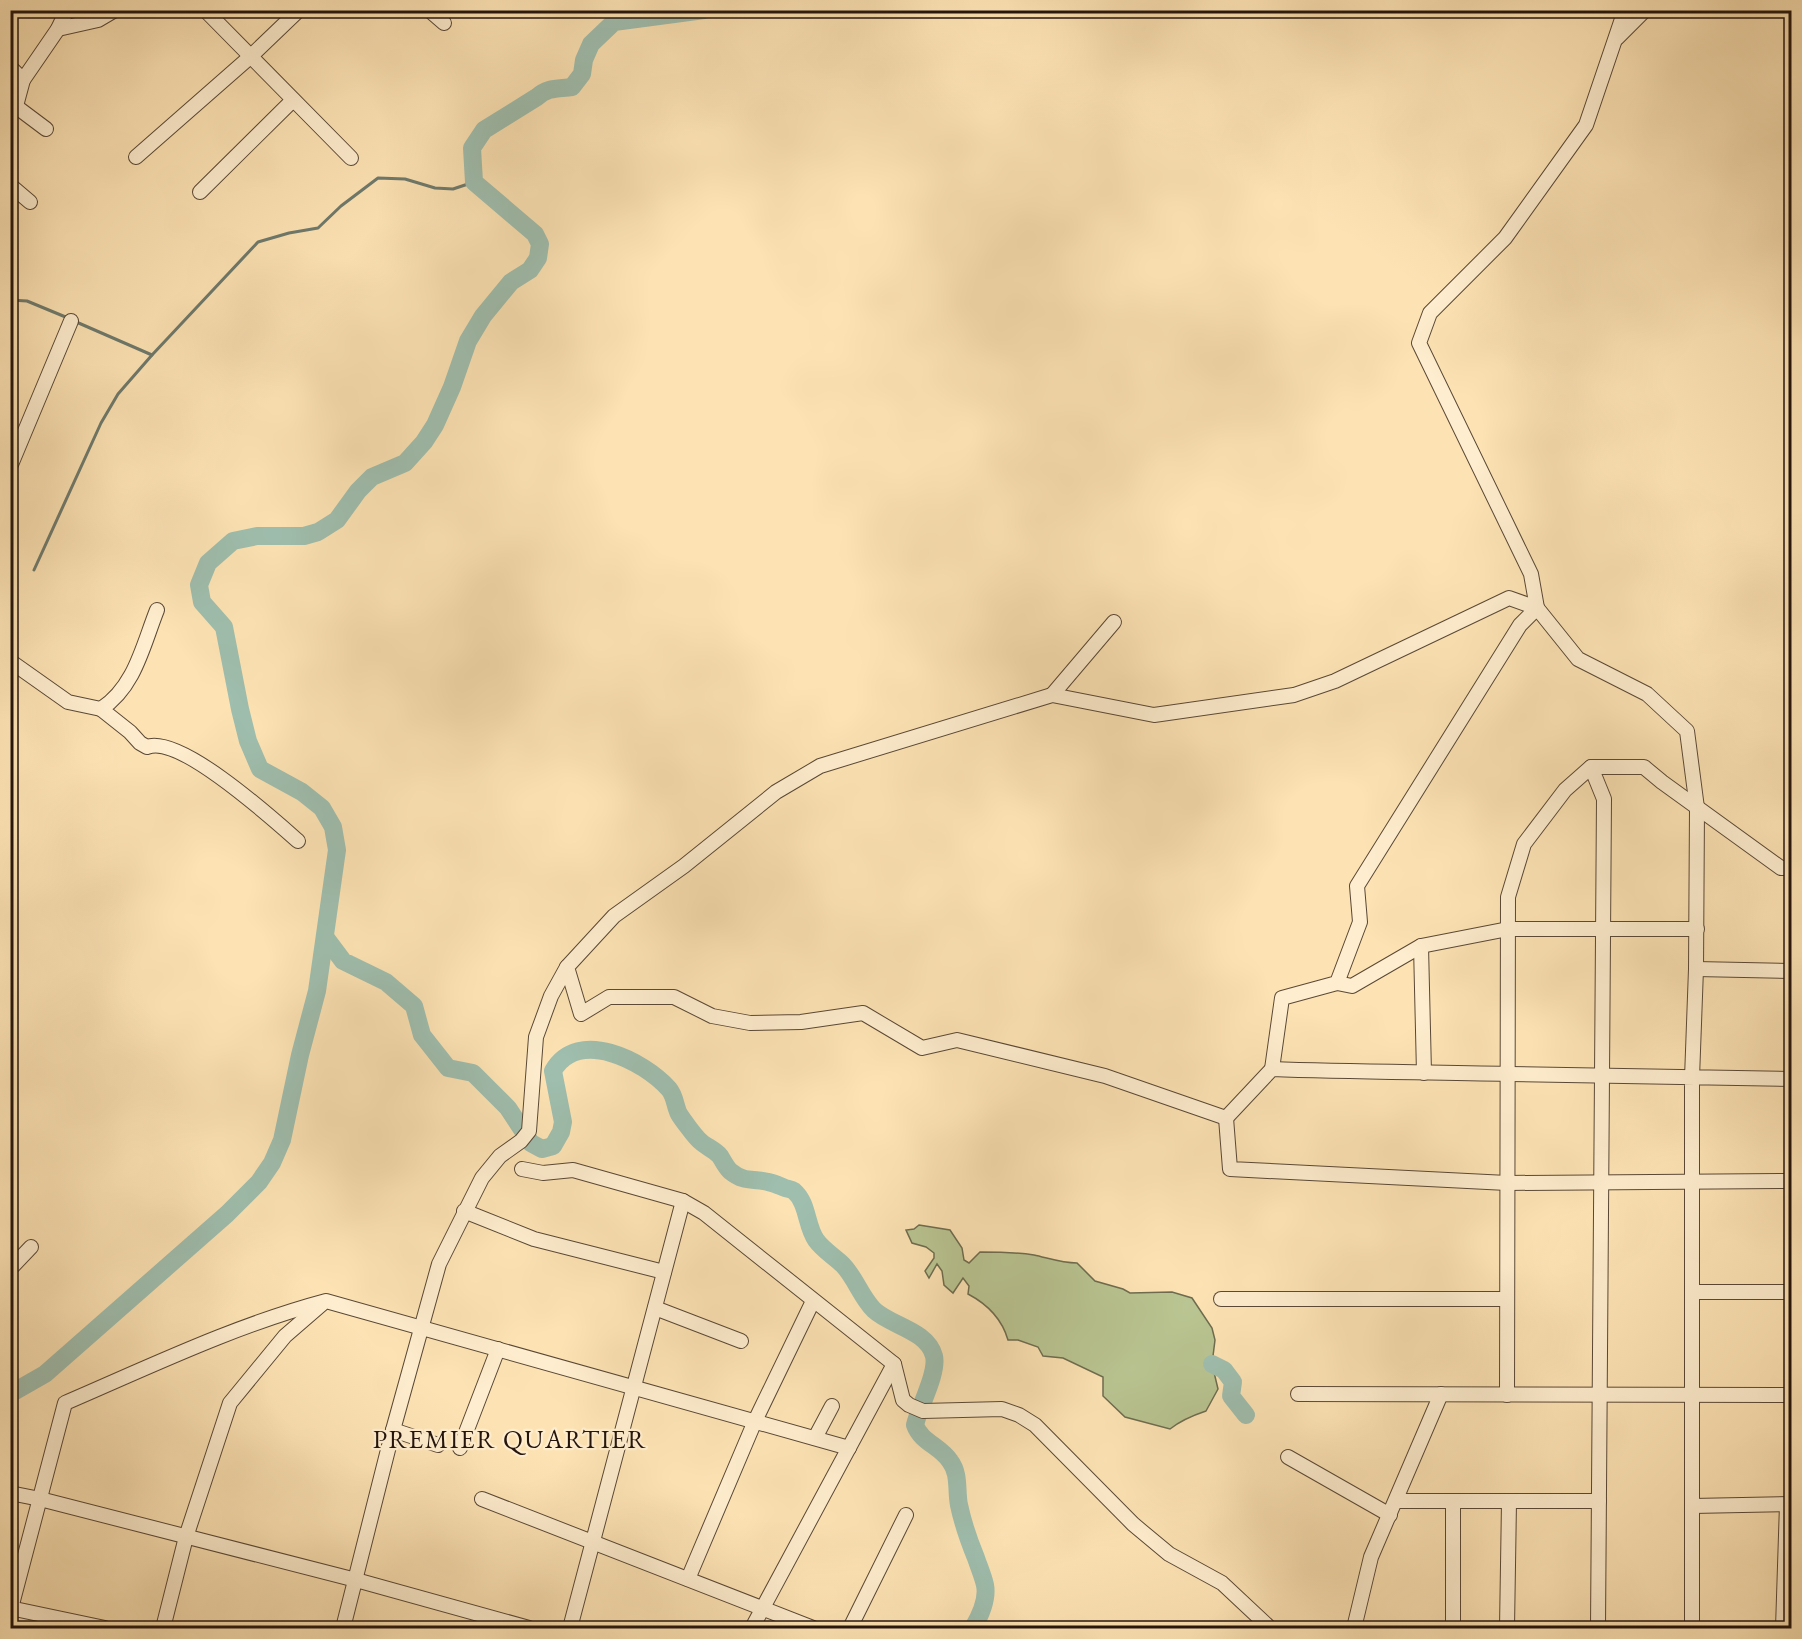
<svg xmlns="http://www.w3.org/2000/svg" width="1802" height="1639" font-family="'EB Garamond',serif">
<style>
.green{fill:#b9c592;stroke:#6e6c4f;stroke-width:1.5}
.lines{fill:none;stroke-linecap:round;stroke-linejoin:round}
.stream{stroke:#6e7a6d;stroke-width:3}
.river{stroke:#9fbeae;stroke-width:18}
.minor-casing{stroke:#5a4836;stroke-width:16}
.minor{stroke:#feedce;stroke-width:14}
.labels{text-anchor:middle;stroke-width:4.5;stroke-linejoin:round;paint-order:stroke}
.quarter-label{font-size:26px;letter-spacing:1.5px;fill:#24140c;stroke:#feedce}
</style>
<rect width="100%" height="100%" fill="#fde3b4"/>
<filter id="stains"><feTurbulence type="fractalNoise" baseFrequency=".00333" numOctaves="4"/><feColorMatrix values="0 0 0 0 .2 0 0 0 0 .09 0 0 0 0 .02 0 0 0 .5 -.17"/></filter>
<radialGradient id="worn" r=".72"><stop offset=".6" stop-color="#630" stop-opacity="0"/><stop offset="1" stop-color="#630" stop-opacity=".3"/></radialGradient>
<path class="green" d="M919,1225L950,1230L962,1248L964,1260L969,1263L980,1252C998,1252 1016,1252 1034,1255C1048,1258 1062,1263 1077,1263L1095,1281L1123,1289L1130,1293L1172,1292L1192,1298L1212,1328L1215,1340L1212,1364L1218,1389L1206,1411C1194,1415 1180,1421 1170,1429L1125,1417L1103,1396V1377L1063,1358L1043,1356L1038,1347L1018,1340H1008C1002,1319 987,1304 968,1294L969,1286L963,1278L953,1293L944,1285L942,1271L937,1264L929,1278L925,1271L934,1258V1253L926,1247L912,1243L906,1230L914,1229Z"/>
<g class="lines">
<g class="stream">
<polyline points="10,300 27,301 68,318"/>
<polyline points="74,321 152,355"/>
<polyline points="34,570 101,423 118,394 152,355 258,242 289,233 318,228 341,206 378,178 405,179 435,188 453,189 474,182"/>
</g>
<g class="river">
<path d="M325,937L343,961L386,982L414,1006L422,1035L448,1068L473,1073L508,1108L531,1143L542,1149L553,1146L561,1132L563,1122L553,1071C578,1027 644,1061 669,1089C675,1096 675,1106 679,1114C682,1119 694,1135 698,1139C704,1146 714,1149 720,1156C723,1161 726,1167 730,1171C745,1183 752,1178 768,1182C774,1183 780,1186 785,1188C788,1189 791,1189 794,1191C808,1203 806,1226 816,1240C823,1250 835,1257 843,1265C856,1279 861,1297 874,1310C891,1326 927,1330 934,1356C938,1373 919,1407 915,1425C921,1442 940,1446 950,1461C960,1474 956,1491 959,1505C963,1524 969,1541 976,1558C979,1567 983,1576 985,1585C988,1600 980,1616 973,1628"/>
<polyline points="1212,1364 1224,1370 1233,1382 1231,1396 1246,1415"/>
<path d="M10,1394L45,1374L227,1214L259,1182L272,1163L282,1140L300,1055L317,991L337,850L333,827L322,808L302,792L260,769L248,741L240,709L224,627L202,602L199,585L208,563L233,541L257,536H304L318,532L337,520L358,491L372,477L405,463L424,442L435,425L452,387L468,341L483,316L511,282L530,270L538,258L540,244L535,234L474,182L472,148L484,130L537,97C548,87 558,89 572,87L582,74L584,60L591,44L614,22L704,10"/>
</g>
<defs>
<g id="minor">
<polyline points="205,10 351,158"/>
<polyline points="429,10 444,23"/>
<polyline points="58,29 98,20 115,10"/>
<polyline points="1617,38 1645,10"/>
<polyline points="10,67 23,80"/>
<polyline points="10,102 46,129"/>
<polyline points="16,106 23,80 58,29 67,10"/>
<polyline points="136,157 250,57 299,10"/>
<polyline points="10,185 30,202"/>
<polyline points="200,192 293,100"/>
<polyline points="10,467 71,321"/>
<path d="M10,661L68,702L101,709C135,687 143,645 157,610"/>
<polyline points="1052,695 1114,622"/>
<path d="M101,709L130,732L140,743L147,747C179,734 273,819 298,841"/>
<path d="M1591,767L1604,799C1604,1076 1600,1352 1598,1628"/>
<polyline points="1421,946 1424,1073"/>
<polyline points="1696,969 1792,971"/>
<polyline points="1337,983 1352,986 1421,946 1508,929 1697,929"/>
<polyline points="1272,1069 1282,998 1337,983 1360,922 1357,886 1520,625 1537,608 1531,574 1419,343 1430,313 1505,238 1586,125 1625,10"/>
<polyline points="1226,1118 1230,1169 1507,1183 1792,1181"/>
<polyline points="522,1169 543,1173 573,1170 683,1201 704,1213 894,1364 903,1400 909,1405 923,1411 1002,1409 1019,1415 1035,1425 1133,1524 1169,1554 1222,1583 1270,1628"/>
<polyline points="464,1211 534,1239 664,1272"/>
<polyline points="10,1269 31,1247"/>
<polyline points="1692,1292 1792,1292"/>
<polyline points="1221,1299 1507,1299"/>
<polyline points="655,1308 741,1341"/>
<polyline points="1298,1394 1792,1395"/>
<polyline points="1507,1395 1508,897 1524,844 1565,790 1591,767 1644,767 1662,782 1781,868 1792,868"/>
<polyline points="393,1430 438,1445"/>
<polyline points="815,1438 832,1406"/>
<polyline points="460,1448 498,1349"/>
<polyline points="1288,1457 1390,1515"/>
<polyline points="10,1493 40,1499 356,1580 529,1628"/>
<polyline points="482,1499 813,1628"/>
<polyline points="1396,1501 1599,1501"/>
<polyline points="1692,1506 1792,1504"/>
<polyline points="688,1579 755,1421 813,1301"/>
<polyline points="10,1608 105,1628"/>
<path d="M10,1612L65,1403C151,1366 236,1325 326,1301L849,1448"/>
<polyline points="163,1628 186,1537 230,1403 285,1336 322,1304"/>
<polyline points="343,1628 393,1430 439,1264 482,1178 500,1156 521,1141 529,1131 536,1037 551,996 567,967"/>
<polyline points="570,1628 683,1201"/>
<polyline points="752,1628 894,1364"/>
<polyline points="850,1628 906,1515"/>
<polyline points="1354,1628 1371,1557 1441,1394"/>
<polyline points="1453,1628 1453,1502"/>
<polyline points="1507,1628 1509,1502"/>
<path d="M1692,1628V1078L1696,969L1697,808L1687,731L1647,694L1578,659L1537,608L1509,598L1335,681L1294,695L1154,715L1052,695L820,766L776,792L684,866L614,916L567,967L581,1014L609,997H674L712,1016L750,1023L801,1022L863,1013L922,1048L957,1040L1105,1076L1226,1118L1272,1069C1351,1072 1430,1072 1509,1074C1603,1075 1697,1078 1792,1079"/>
<polyline points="1783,1628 1787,1504"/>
</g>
</defs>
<use href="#minor" class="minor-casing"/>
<use href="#minor" class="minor"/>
</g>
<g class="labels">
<g class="quarter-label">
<text x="510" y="1448">PREMIER QUARTIER</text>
</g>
</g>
<rect width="1802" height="1639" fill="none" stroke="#fde3b4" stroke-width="36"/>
<rect x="12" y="12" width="1778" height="1615" fill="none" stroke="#24140c" stroke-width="3"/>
<rect x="18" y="18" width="1766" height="1603" fill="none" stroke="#24140c" stroke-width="1.5"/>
<rect width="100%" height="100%" filter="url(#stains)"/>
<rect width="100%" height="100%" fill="url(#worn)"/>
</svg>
